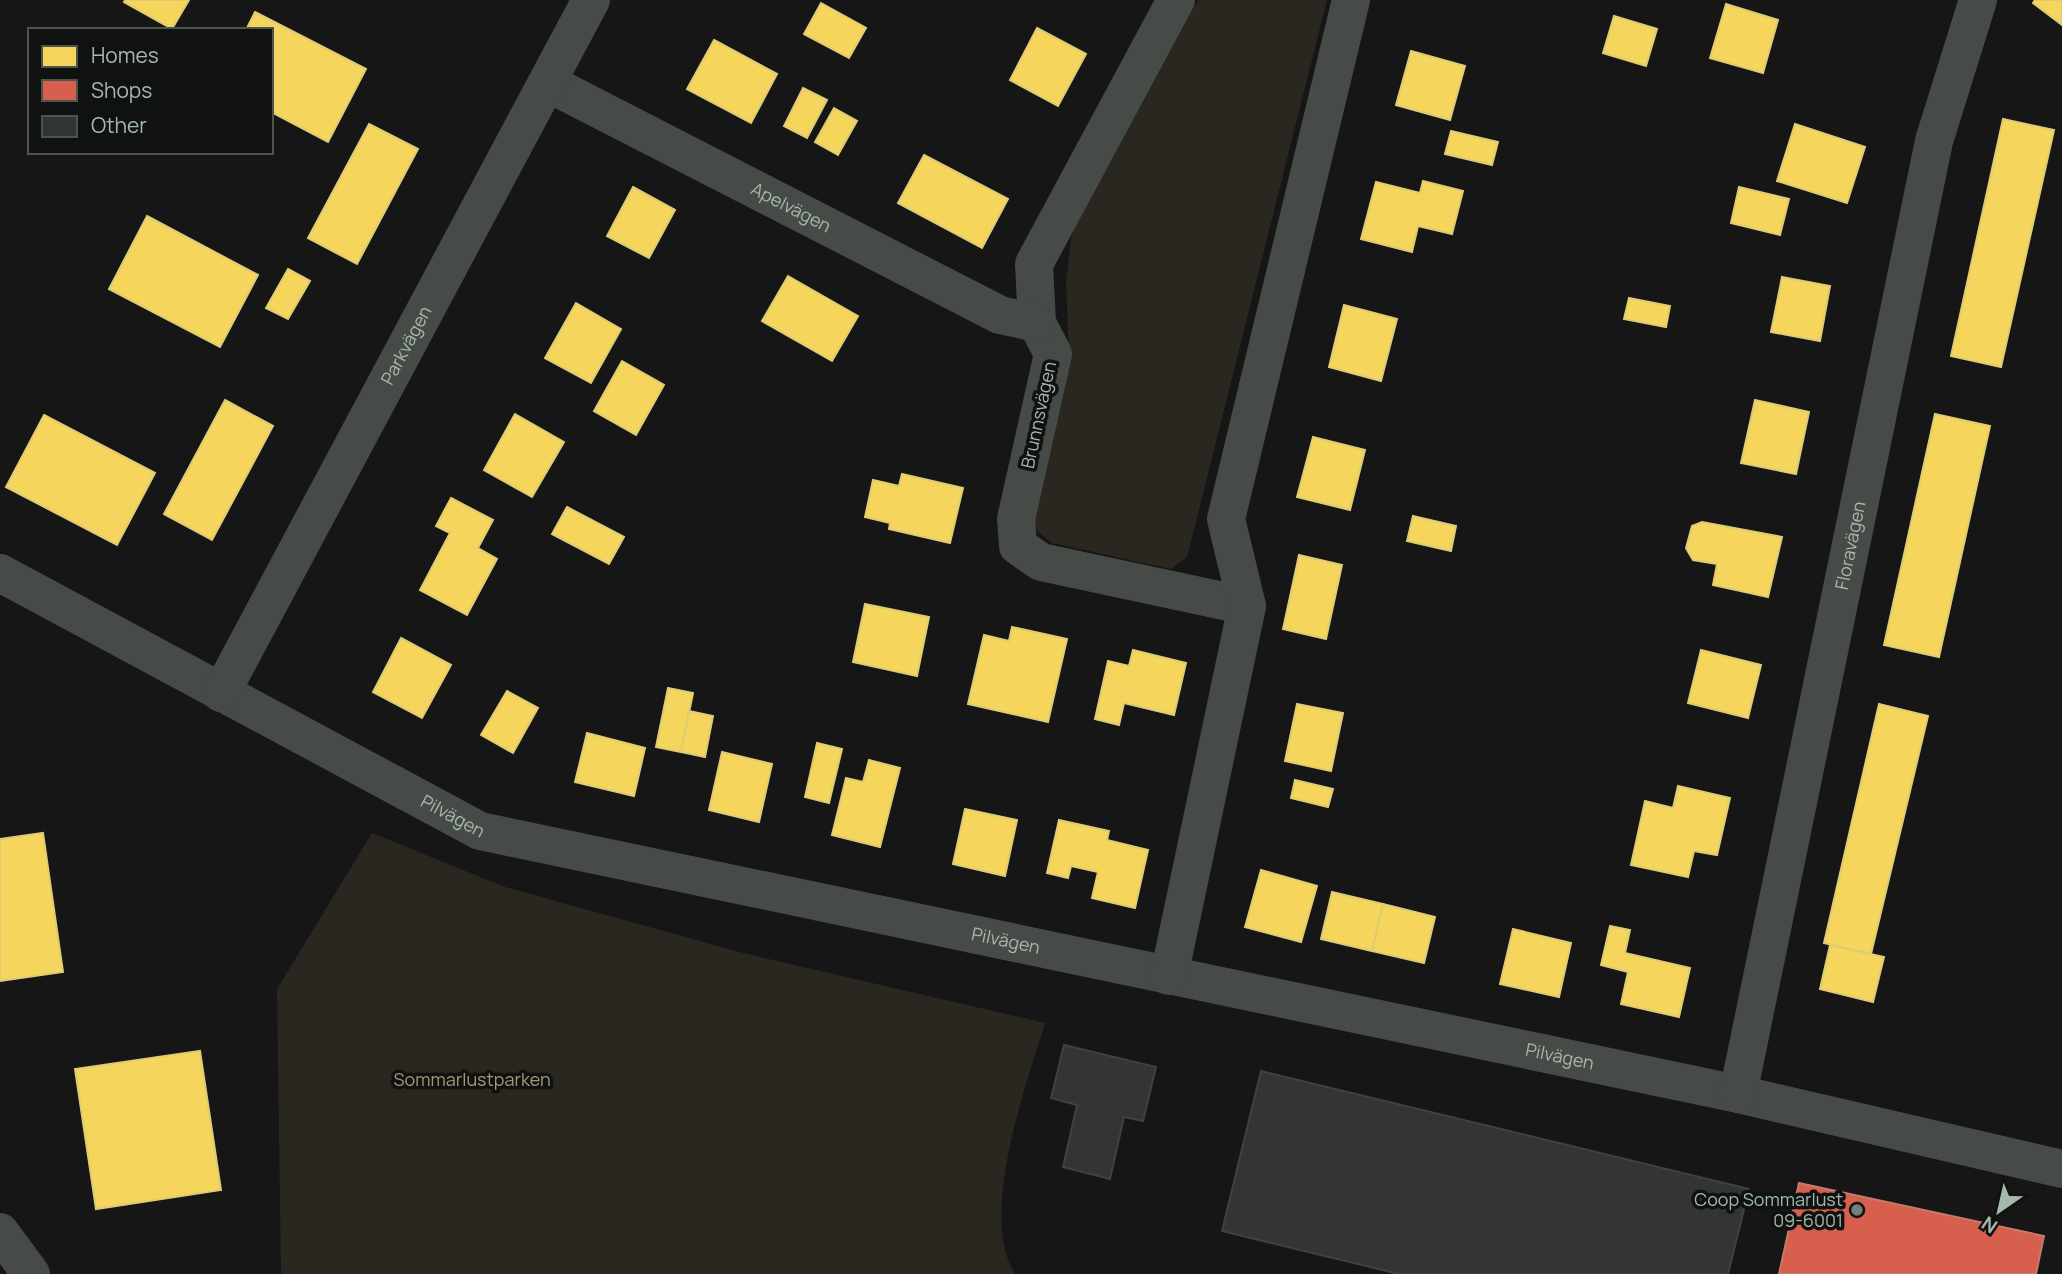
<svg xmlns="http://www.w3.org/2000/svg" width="2062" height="1274" font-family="Manrope,sans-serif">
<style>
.green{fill:#292720}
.homes{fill:#f6d55c;stroke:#decc74;stroke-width:2}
.shops{fill:#d6604d;stroke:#c77a69;stroke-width:2}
.building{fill:#333533;stroke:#3e4240;stroke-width:2}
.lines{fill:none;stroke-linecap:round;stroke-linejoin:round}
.minor{stroke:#474b48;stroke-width:38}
.poi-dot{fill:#737f77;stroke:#101211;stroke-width:2.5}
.labels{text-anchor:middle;stroke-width:7;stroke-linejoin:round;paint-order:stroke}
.street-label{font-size:18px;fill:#a5b8ab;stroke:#101211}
.park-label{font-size:18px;fill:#a5977b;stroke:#101211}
.poi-label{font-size:18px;fill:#a5b8ab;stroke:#101211;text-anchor:end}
</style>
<rect width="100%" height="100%" fill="#161616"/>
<g class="green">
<polygon points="1198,0 1327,0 1187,557 1171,569 1052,543 1033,527 1069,356 1066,282 1072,233"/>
<path d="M372,833L505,887L743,953L1045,1023C1026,1086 978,1215 1015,1274H281L277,989Z"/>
</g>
<g class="homes">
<polygon points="125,0 189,0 172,29 124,2"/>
<polygon points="2035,0 2062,0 2062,25 2033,3"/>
<polygon points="821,3 866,28 849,58 804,34"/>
<polygon points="1726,4 1778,20 1763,73 1710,58"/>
<polygon points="255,12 366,69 328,142 271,112 271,30 246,30"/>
<polygon points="1614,16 1657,29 1646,66 1603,53"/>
<polygon points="1037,28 1086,54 1058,106 1010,80"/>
<polygon points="714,40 777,74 751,123 687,89"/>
<polygon points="1411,51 1465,66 1450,120 1396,105"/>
<polygon points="803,88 827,100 807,138 784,126"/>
<polygon points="834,108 857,121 838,155 815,142"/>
<polygon points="2003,119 2054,130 2001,367 1951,356"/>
<polygon points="369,124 418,149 357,264 308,238"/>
<polygon points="1795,124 1865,147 1847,203 1777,181"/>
<polygon points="1451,131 1498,142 1492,165 1445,154"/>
<polygon points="924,155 1008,199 982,248 898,203"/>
<polygon points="1423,181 1463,191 1452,234 1418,226 1412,252 1361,239 1376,182 1420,193"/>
<polygon points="633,187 675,210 649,258 607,236"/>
<polygon points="1739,187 1789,199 1780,235 1731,223"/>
<polygon points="147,216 258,275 220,347 109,289"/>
<polygon points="288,269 310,281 288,319 266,308"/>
<polygon points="788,276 858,316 832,361 762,321"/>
<polygon points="1782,277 1830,286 1820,341 1771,332"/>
<polygon points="1629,298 1670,306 1666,327 1624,319"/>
<polygon points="576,303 621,329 591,383 545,358"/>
<polygon points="1344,305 1397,319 1381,381 1329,367"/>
<polygon points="622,361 664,385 636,435 594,411"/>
<polygon points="225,400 273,426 212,540 164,514"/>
<polygon points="1755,400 1809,412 1796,474 1741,463"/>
<polygon points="515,414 564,442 532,497 484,470"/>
<polygon points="1935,414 1990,426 1939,657 1884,645"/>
<polygon points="44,415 155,473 117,545 6,487"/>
<polygon points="1313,437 1365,450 1350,510 1297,497"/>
<polygon points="902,474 963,488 950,543 889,529 890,523 865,517 873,480 899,486"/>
<polygon points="451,498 493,520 478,548 497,559 467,615 420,590 450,533 436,526"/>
<polygon points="567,507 624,537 609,564 552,534"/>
<polygon points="1413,516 1456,526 1451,551 1407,541"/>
<polygon points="1702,522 1782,537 1768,597 1713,585 1717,564 1693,560 1686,548 1692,526"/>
<polygon points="1299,555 1342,565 1326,639 1283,629"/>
<polygon points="865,604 929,617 917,676 853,662"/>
<polygon points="1012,627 1067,639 1048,722 968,704 984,635 1009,641"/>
<polygon points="401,638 451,665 422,718 373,692"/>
<polygon points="1133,650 1186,663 1174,715 1124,703 1119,725 1095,719 1108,661 1129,666"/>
<polygon points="1701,650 1761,665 1748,718 1688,703"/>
<polygon points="668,688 693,693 681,752 656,747"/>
<polygon points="507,691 538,708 513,753 481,735"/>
<polygon points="1297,704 1343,713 1331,771 1285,761"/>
<polygon points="1879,704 1928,716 1871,954 1824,943"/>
<polygon points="689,711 713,716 705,757 681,752"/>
<polygon points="587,733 645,748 634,796 575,782"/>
<polygon points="817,743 842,749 829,803 805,797"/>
<polygon points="722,752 772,764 759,822 709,810"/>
<polygon points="869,760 900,768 880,847 832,835 846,778 863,782"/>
<polygon points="1295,780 1333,789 1328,807 1291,798"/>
<polygon points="1678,786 1730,798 1717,855 1694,851 1688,877 1631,865 1645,801 1673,808"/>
<polygon points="965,809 1017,820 1005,876 953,864"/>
<polygon points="1059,820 1109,831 1107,840 1148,850 1135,908 1092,898 1098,872 1071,866 1068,878 1047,873"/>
<polygon points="43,833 63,972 0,981 0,839"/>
<polygon points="1261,870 1317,886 1301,942 1245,927"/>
<polygon points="1332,892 1383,904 1372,951 1321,939"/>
<polygon points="1383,904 1435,917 1424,963 1372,951"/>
<polygon points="1610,926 1630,930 1625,953 1690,968 1679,1017 1621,1004 1628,972 1601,965"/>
<polygon points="1513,929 1571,943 1559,997 1500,984"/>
<polygon points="1830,945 1884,957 1873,1002 1820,989"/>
<polygon points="200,1051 221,1190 96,1209 75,1069"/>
</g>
<polygon class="shops" points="1799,1183 2044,1236 2036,1274 1779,1274"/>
<g class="building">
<polygon points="1064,1045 1156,1067 1143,1121 1124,1117 1110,1179 1063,1167 1077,1105 1051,1098"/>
<polygon points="1261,1071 1749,1189 1728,1274 1399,1274 1222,1231"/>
</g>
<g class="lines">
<g class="minor">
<polyline points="1176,0 1034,264 1037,323 1053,354 1016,519 1018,546 1041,562 1247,606"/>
<path id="s1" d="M548,83L1000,315L1037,323"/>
<path id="s2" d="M0,573L480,831L1738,1094L2062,1169"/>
<path id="s3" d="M221,693L591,0"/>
<polyline points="1169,976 1247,606 1226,519 1351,0"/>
<path id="s4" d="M1738,1094L1934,141L1978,0"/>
<polyline points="0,1232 31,1274"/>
</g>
</g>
<circle class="poi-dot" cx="1857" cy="1210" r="7"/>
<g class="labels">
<g class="street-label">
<text dy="6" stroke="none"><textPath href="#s1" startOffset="273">Apelvägen</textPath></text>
<text dy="6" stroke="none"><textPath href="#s3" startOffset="394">Parkvägen</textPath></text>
<text transform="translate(1039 415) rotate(-78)" y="6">Brunnsvägen</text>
<text dy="6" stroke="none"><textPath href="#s4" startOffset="560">Floravägen</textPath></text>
<text dy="6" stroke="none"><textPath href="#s2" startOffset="514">Pilvägen</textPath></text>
<text dy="6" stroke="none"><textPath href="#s2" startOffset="1082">Pilvägen</textPath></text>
<text dy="6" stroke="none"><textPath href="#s2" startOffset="1648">Pilvägen</textPath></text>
</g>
<g class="park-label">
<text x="472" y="1086">Sommarlustparken</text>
</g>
<g class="poi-label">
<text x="1843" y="1206">Coop Sommarlust<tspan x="1843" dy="21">09-6001</tspan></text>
</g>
</g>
<rect x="28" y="28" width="245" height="126" fill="#101211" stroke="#4c544f" stroke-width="2"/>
<rect x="42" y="46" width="35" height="21" fill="#f6d55c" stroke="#4c544f" stroke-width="2"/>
<text x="91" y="63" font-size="21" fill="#a5b8ab">Homes</text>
<rect x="42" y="80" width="35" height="21" fill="#d6604d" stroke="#4c544f" stroke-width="2"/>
<text x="91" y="98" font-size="21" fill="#a5b8ab">Shops</text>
<rect x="42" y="116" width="35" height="21" fill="#333533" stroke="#4c544f" stroke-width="2"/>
<text x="91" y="133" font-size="21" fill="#a5b8ab">Other</text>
<g transform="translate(1999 1211) rotate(214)" stroke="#101211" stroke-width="5" paint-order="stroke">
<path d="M0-5L12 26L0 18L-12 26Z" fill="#a5b8ab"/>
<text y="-10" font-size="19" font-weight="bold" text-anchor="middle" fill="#a5b8ab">N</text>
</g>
</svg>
